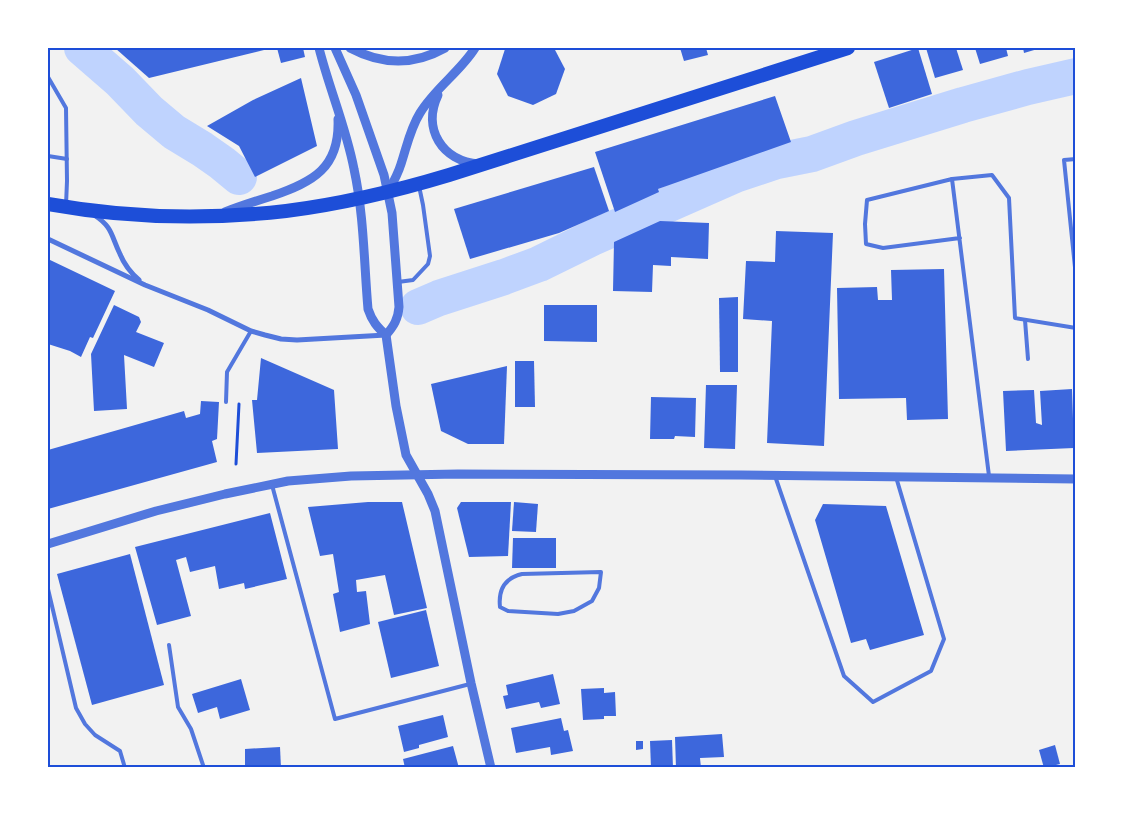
<svg xmlns="http://www.w3.org/2000/svg" width="1123" height="815" font-family="Figtree,sans-serif">
<style>
.lines{fill:none;stroke-linecap:round;stroke-linejoin:round}
.river{stroke:#bfd3fe;stroke-width:36}
.building{fill:#3d67dc}
.path{stroke:#1d4ed8;stroke-width:3}
.service{stroke:#5277de;stroke-width:4}
.minor{stroke:#5277de;stroke-width:5}
.tertiary{stroke:#5277de;stroke-width:9}
.trunk{stroke:#1d4ed8;stroke-width:14}
.neatline{fill:none;stroke:#1d4ed8;stroke-width:2}
</style>
<rect width="100%" height="100%" fill="#f2f2f2"/>
<g class="lines">
<g class="river">
<polyline points="82,48 120,81 149,111 174,132 202,149 222,163 239,177"/>
<polyline points="418,307 439,298 504,277 539,264 592,238 735,175 777,161 812,154 856,138 963,105 1028,87 1076,76"/>
</g>
</g>
<g class="building">
<polygon points="115,48 272,48 149,78"/>
<polygon points="277,48 303,48 305,57 281,63"/>
<polygon points="508,48 554,48 565,69 556,94 533,105 508,96 497,74 505,49"/>
<polygon points="680,48 706,48 708,55 684,61"/>
<polygon points="918,48 932,94 889,108 874,62"/>
<polygon points="926,48 956,48 963,70 935,78"/>
<polygon points="975,48 1006,48 1008,56 980,64"/>
<polygon points="1023,48 1041,48 1024,53"/>
<polygon points="301,78 317,146 255,177 239,146 207,126 253,100"/>
<polygon points="775,96 791,142 658,189 659,192 615,212 595,152"/>
<polygon points="594,167 609,211 559,233 470,259 454,209"/>
<polygon points="660,221 709,223 708,259 671,257 671,266 653,265 652,292 613,291 614,242"/>
<polygon points="776,231 833,233 824,446 767,443 772,321 743,319 746,261 775,262"/>
<polygon points="48,259 115,291 93,338 90,337 81,357 70,351 48,344"/>
<polygon points="944,269 948,419 907,420 906,398 839,399 837,288 877,287 878,300 892,300 891,270"/>
<polygon points="738,297 738,372 720,372 719,298"/>
<polygon points="114,305 139,317 141,322 136,332 164,343 154,367 124,355 127,409 94,411 91,354"/>
<polygon points="544,305 597,305 597,342 544,341"/>
<polygon points="261,358 334,390 338,449 257,453 252,400 257,400"/>
<polygon points="515,361 534,361 535,407 515,407"/>
<polygon points="507,366 504,444 468,444 441,431 431,384"/>
<polygon points="706,385 737,385 735,449 704,448"/>
<polygon points="1072,389 1074,448 1006,451 1003,391 1034,390 1036,423 1042,425 1040,391"/>
<polygon points="651,397 696,398 695,437 675,436 674,439 650,439"/>
<polygon points="201,401 219,402 217,439 212,441 217,462 48,509 48,450 184,411 186,418 200,414"/>
<polygon points="368,502 402,502 427,608 394,615 385,575 356,580 357,592 366,591 370,624 340,632 333,594 339,592 333,554 320,556 308,507"/>
<polygon points="461,502 511,502 508,556 469,557 457,508"/>
<polygon points="514,502 538,504 536,532 512,531"/>
<polygon points="823,504 886,506 924,635 870,650 866,639 851,643 815,520"/>
<polygon points="270,513 287,579 245,589 244,583 219,589 215,566 190,572 186,557 176,560 191,616 157,625 135,547"/>
<polygon points="513,538 556,538 556,568 512,568"/>
<polygon points="130,554 164,685 92,705 57,574"/>
<polygon points="426,610 439,666 391,678 378,622"/>
<polygon points="553,674 560,704 541,708 539,702 506,709 503,696 508,695 506,685"/>
<polygon points="241,679 250,710 220,719 217,707 198,713 192,694"/>
<polygon points="604,688 604,693 615,692 616,716 604,716 604,719 583,720 581,689"/>
<polygon points="443,715 448,737 419,745 419,748 404,752 398,726"/>
<polygon points="561,718 564,731 568,730 573,751 551,755 550,747 516,753 511,728"/>
<polygon points="722,734 724,757 700,758 701,768 676,768 675,737"/>
<polygon points="672,740 673,768 651,768 650,741"/>
<polygon points="636,741 643,741 643,749 636,750"/>
<polygon points="1055,745 1060,764 1044,768 1039,750"/>
<polygon points="453,746 459,768 405,768 403,759"/>
<polygon points="280,747 281,768 245,768 245,749"/>
<rect x="539" y="765" width="56" height="3"/>
</g>
<g class="lines">
<polyline class="path" points="236,464 239,404"/>
<g class="service">
<polyline points="48,77 66,108 67,181 66,205"/>
<polyline points="48,156 67,159"/>
<polyline points="1076,159 1064,160 1076,277"/>
<polyline points="952,179 992,175 1009,198 1015,318 1076,328"/>
<polyline points="960,238 883,248 866,244 865,224 867,200 952,179 989,476"/>
<polyline points="398,282 413,280 428,264 430,256 423,205 419,186"/>
<polyline points="1025,320 1028,359"/>
<polyline points="226,402 227,372 251,331"/>
<polyline points="775,476 844,676 873,702 931,671 944,639 896,477"/>
<polyline points="272,485 335,719 470,684"/>
<path d="M601,572L599,588L592,601L574,611L558,614L508,611L500,607C498,589 505,578 522,574Z"/>
<polyline points="48,589 76,708 85,724 95,735 120,751 125,768"/>
<polyline points="169,645 178,707 191,729 204,768"/>
</g>
<g class="minor">
<path d="M94,215C113,227 111,236 120,254C124,264 131,273 139,280"/>
<polyline points="48,239 145,285 208,310 251,331 265,335 281,339 297,340 386,335"/>
</g>
<g class="tertiary">
<path d="M319,48C329,88 346,127 354,169C364,215 364,263 368,309C372,321 377,327 386,335L396,406L406,455L428,494L435,511L471,683L491,768"/>
<path d="M335,48L356,95L384,175L392,213L399,307C398,319 394,326 386,335"/>
<path d="M350,48C382,65 413,66 445,48"/>
<path d="M438,95C422,129 442,161 479,164"/>
<path d="M388,192C393,183 398,174 401,164C407,146 410,129 420,113C435,88 460,72 475,48"/>
<path d="M225,212C240,206 256,201 272,196C313,182 340,168 338,119"/>
<polyline points="48,544 156,511 225,494 288,481 351,476 458,474 741,475 1076,479"/>
</g>
<path class="trunk" d="M48,204C126,218 207,220 286,211C342,204 396,191 449,175L848,48"/>
</g>
<rect width="1123" height="815" fill="none" stroke="#ffffff" stroke-width="98"/>
<rect x="49" y="49" width="1025" height="717" class="neatline"/>
</svg>
